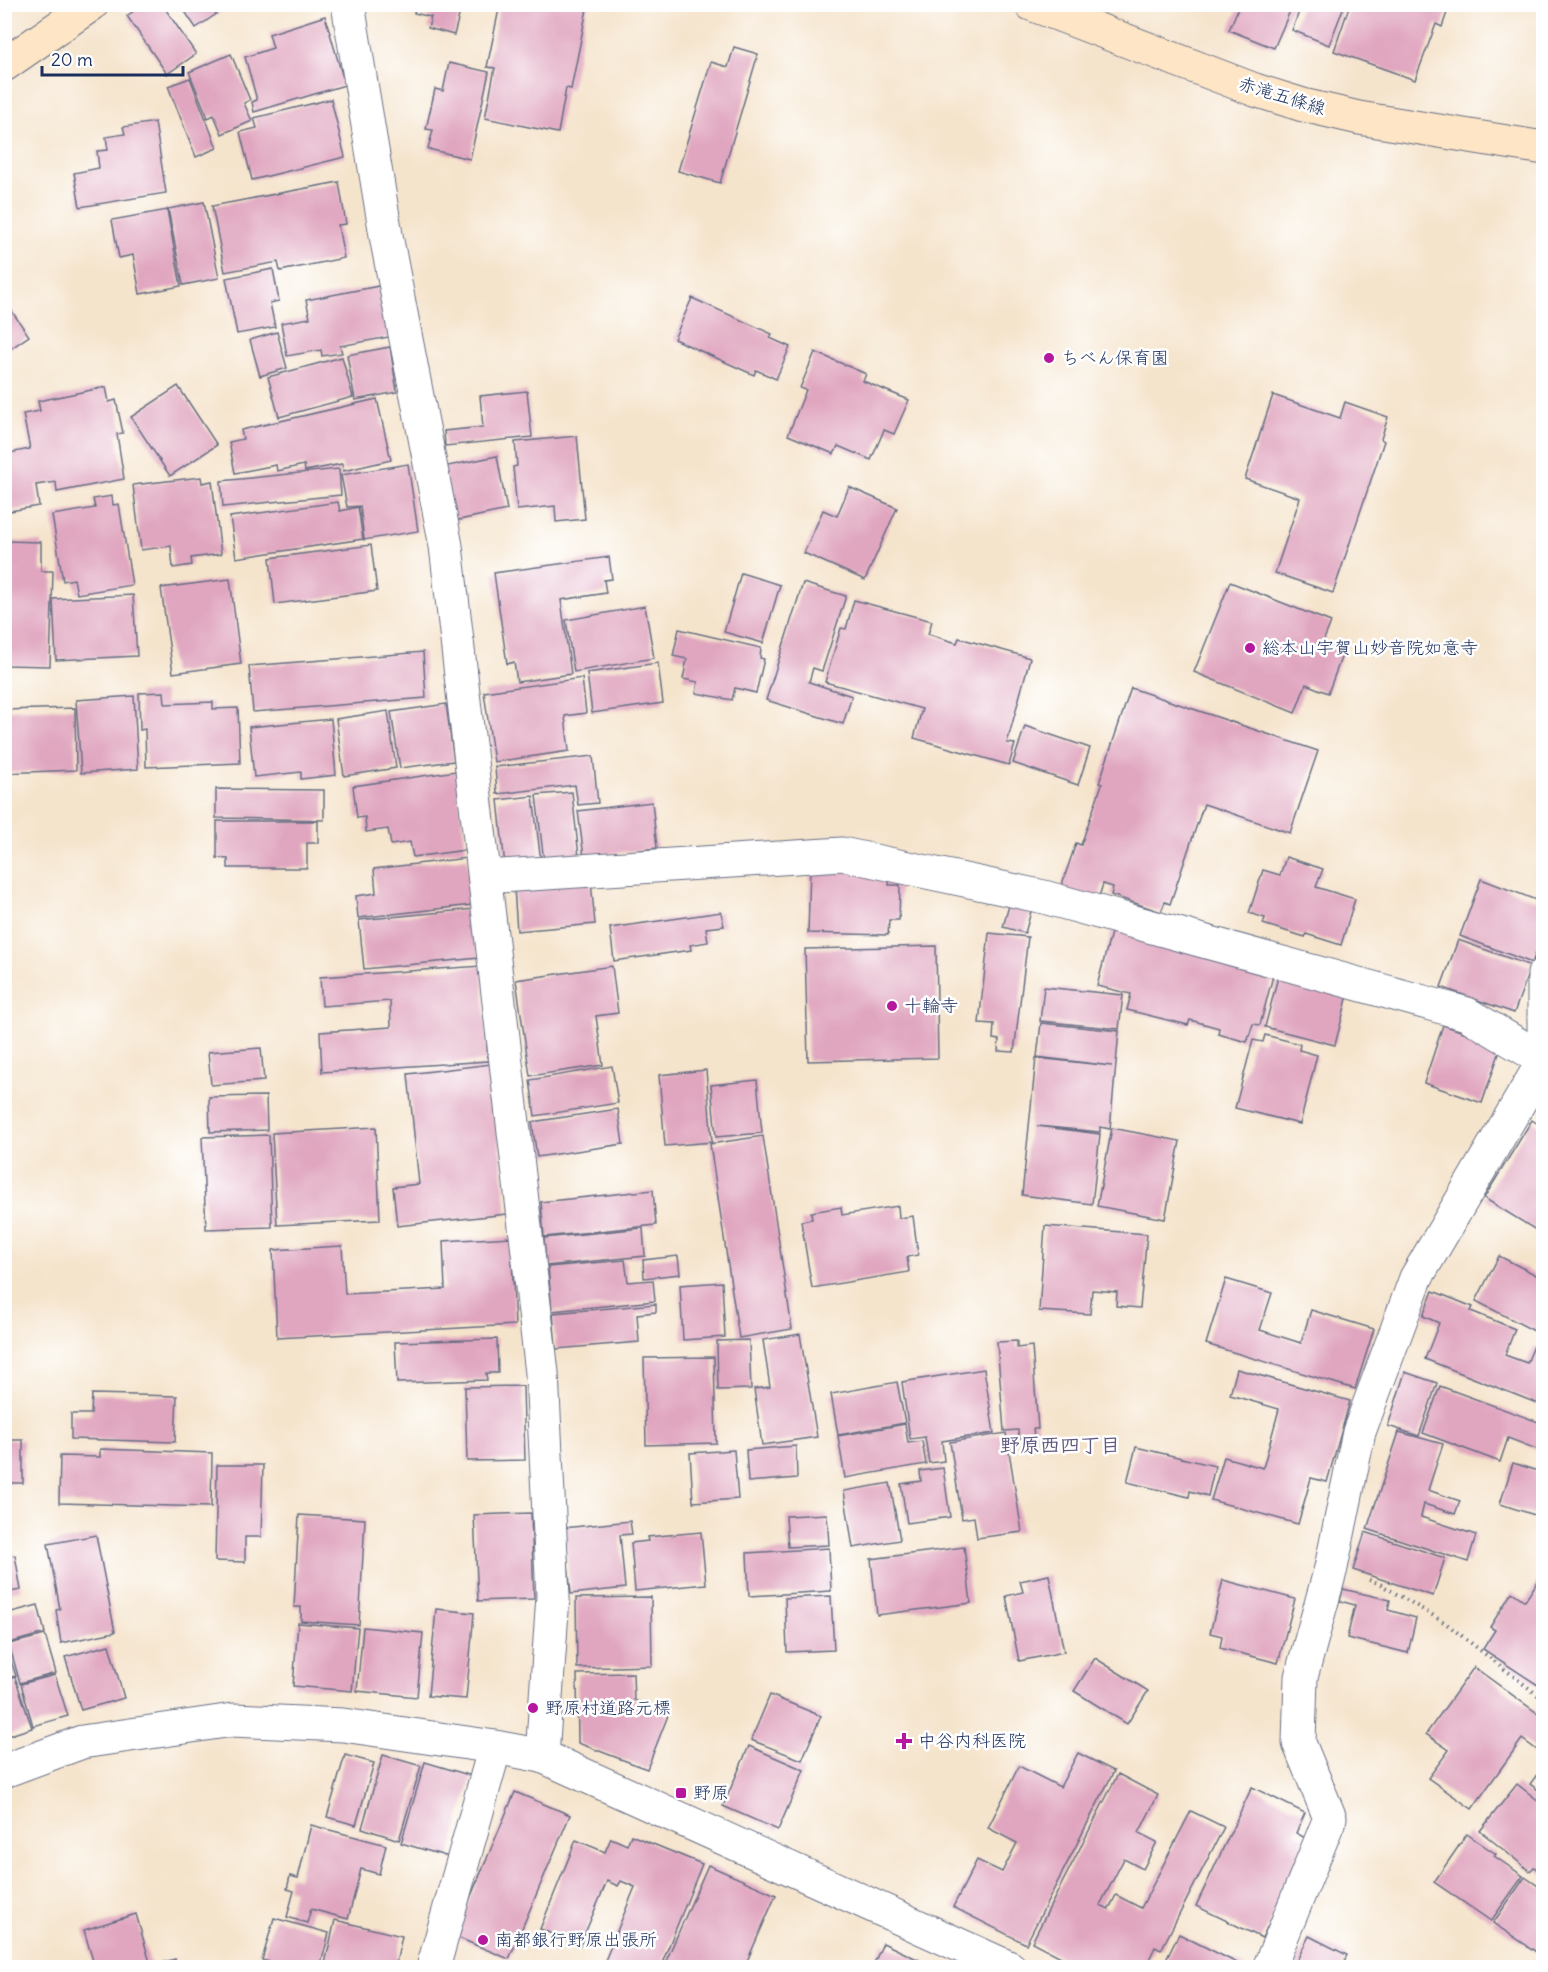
<svg xmlns="http://www.w3.org/2000/svg" width="1548" height="1972" font-family="Delius,'Klee One',sans-serif">
<style>
.building{fill:#e0a6bf}
.lines{fill:none;stroke-linecap:round;stroke-linejoin:round}
.minor-casing{stroke:#676e84;stroke-width:35}
.tertiary-casing{stroke:#676e84;stroke-width:35}
.secondary-casing{stroke:#676e84;stroke-width:35}
.path{stroke:#676e84;stroke-width:4;stroke-dasharray:1.5 4.5;stroke-linecap:butt}
.minor{stroke:#fff;stroke-width:33}
.tertiary{stroke:#fff;stroke-width:33}
.secondary{stroke:#fde5c5;stroke-width:33}
.poi-dot{fill:#b5179e;stroke:#fff;stroke-width:2}
.labels{text-anchor:middle;stroke-width:5;stroke-linejoin:round;paint-order:stroke}
.street-label{font-size:18px;fill:#1b2f5e;stroke:#fff}
.poi-label{font-size:18px;fill:#1b2f5e;stroke:#fff;text-anchor:start}
.neighbourhood-label{font-size:20px;font-weight:bold;fill:#605980;stroke:#fff}
</style>
<rect width="100%" height="100%" fill="#fff"/>
<filter id="ink" filterUnits="userSpaceOnUse"><feTurbulence type="fractalNoise" baseFrequency=".0167" numOctaves="2"/><feDisplacementMap in="SourceGraphic" scale="12" xChannelSelector="R" yChannelSelector="G"/><feConvolveMatrix kernelMatrix="1 2 1 2 8 2 1 2 1" color-interpolation-filters="sRGB"/></filter>
<filter id="wash" filterUnits="userSpaceOnUse"><feTurbulence type="fractalNoise" baseFrequency=".008" numOctaves="4" result="noise"/><feDisplacementMap in="SourceGraphic" scale="24" xChannelSelector="R" yChannelSelector="G"/><feGaussianBlur stdDeviation="1.35" result="paint"/><feColorMatrix in="noise" values="0 0 0 0 0 0 0 0 0 0 0 0 0 0 0 0 0 1.4 0 .05"/><feComposite in="paint" operator="in"/></filter>
<g filter="url(#wash)">
<rect width="100%" height="100%" fill="#f5e4cc"/>
<g id="blocks">
<g class="building">
<polygon points="143,4 162,4 196,54 167,74 127,16"/>
<polygon points="180,4 231,4 196,28"/>
<polygon points="416,4 462,4 454,35 428,28 431,17 414,13"/>
<polygon points="500,4 588,4 571,89 566,88 558,133 485,118 495,68 487,67"/>
<polygon points="1106,4 1122,4 1119,10"/>
<polygon points="1240,4 1293,4 1274,48 1229,30"/>
<polygon points="1302,4 1345,4 1329,45 1292,30"/>
<polygon points="1350,4 1450,4 1442,27 1436,24 1415,80 1334,51"/>
<polygon points="325,16 345,85 254,112 252,102 257,100 245,57 273,48 269,34"/>
<polygon points="734,47 758,54 720,183 678,171 711,62 728,67"/>
<polygon points="231,54 250,100 244,103 252,121 222,134 214,115 208,118 189,72"/>
<polygon points="449,63 489,72 470,159 428,149 433,130 426,129 435,89 443,91"/>
<polygon points="190,78 217,148 196,157 168,86"/>
<polygon points="331,99 345,157 252,180 240,132 257,128 254,118"/>
<polygon points="155,122 166,193 80,207 74,173 99,168 97,151 108,150 106,137 125,134 123,127"/>
<polygon points="339,182 346,224 338,225 344,258 280,271 278,262 225,272 212,206"/>
<polygon points="204,202 219,278 183,285 168,209"/>
<polygon points="167,210 181,286 140,294 133,255 119,258 112,220"/>
<polygon points="273,269 279,301 270,303 275,327 237,334 226,278"/>
<polygon points="379,286 389,337 340,346 342,353 322,356 321,350 287,356 281,323 310,318 306,300"/>
<polygon points="692,298 772,334 770,338 790,347 776,379 756,370 754,375 674,339"/>
<polygon points="4,300 29,336 4,353"/>
<polygon points="277,332 287,368 260,376 250,340"/>
<polygon points="390,347 397,392 355,400 347,355"/>
<polygon points="815,352 866,374 863,381 909,400 894,434 884,430 871,460 838,446 834,454 788,435 806,390 800,388"/>
<polygon points="342,357 353,397 279,417 268,377"/>
<polygon points="178,386 217,445 170,476 131,417"/>
<polygon points="106,387 109,402 116,400 123,433 117,434 124,479 57,492 56,482 36,485 39,506 4,512 4,454 30,449 23,414 40,411 38,401"/>
<polygon points="527,391 532,437 445,446 444,431 483,427 480,396"/>
<polygon points="1273,395 1340,418 1345,402 1388,417 1381,439 1384,441 1333,593 1275,573 1300,498 1245,479"/>
<polygon points="377,399 391,460 343,471 342,464 305,471 304,465 277,471 276,465 235,473 229,442 243,439 241,430"/>
<polygon points="577,436 585,519 556,522 555,506 517,510 513,467 517,466 515,442"/>
<polygon points="497,456 507,510 454,521 443,467"/>
<polygon points="408,464 418,531 364,540 360,506 347,507 341,475"/>
<polygon points="339,469 341,495 223,507 221,481"/>
<polygon points="201,477 202,483 212,481 221,554 191,558 192,565 173,568 171,546 141,550 133,485"/>
<polygon points="849,487 897,508 865,580 804,553 823,510 837,516"/>
<polygon points="112,496 113,505 119,504 132,585 77,594 74,579 63,581 52,515 95,508 93,499"/>
<polygon points="338,502 340,511 358,507 363,539 236,558 230,517"/>
<polygon points="4,541 41,542 41,571 53,571 50,666 4,665"/>
<polygon points="371,545 377,591 275,604 270,558"/>
<polygon points="609,557 612,579 604,580 606,593 561,600 571,674 517,682 514,662 507,664 494,573"/>
<polygon points="741,573 780,585 763,643 724,632"/>
<polygon points="230,579 241,664 173,673 161,588"/>
<polygon points="1230,582 1331,622 1323,642 1344,650 1328,693 1306,684 1295,713 1194,672"/>
<polygon points="803,583 846,596 822,671 813,668 809,682 852,696 843,724 766,700"/>
<polygon points="133,595 137,656 56,660 53,599"/>
<polygon points="854,600 932,621 928,634 957,643 959,638 1030,658 1007,743 1015,744 1009,765 914,738 922,709 825,682 841,628 846,629"/>
<polygon points="645,606 654,658 574,672 566,620"/>
<polygon points="679,629 761,648 760,658 764,659 756,693 735,688 732,700 696,693 698,682 683,679 687,659 673,656"/>
<polygon points="423,652 426,698 253,712 249,666"/>
<polygon points="658,663 663,703 592,713 587,673"/>
<polygon points="582,678 586,713 565,716 569,751 494,762 484,692"/>
<polygon points="1131,688 1318,751 1290,833 1204,804 1170,904 1165,902 1161,912 1111,895 1113,887 1103,884 1097,903 1060,890 1076,843 1081,845 1102,784 1099,783"/>
<polygon points="164,692 165,704 213,702 213,709 238,708 240,763 146,767 145,729 140,730 139,693"/>
<polygon points="134,696 138,769 81,773 76,700"/>
<polygon points="446,704 454,761 400,768 391,712"/>
<polygon points="75,708 76,770 4,773 4,710"/>
<polygon points="388,711 396,768 344,776 336,719"/>
<polygon points="331,719 336,775 301,779 301,772 254,777 249,727"/>
<polygon points="1025,726 1090,748 1078,785 1013,763"/>
<polygon points="593,756 598,803 578,805 575,785 497,794 495,767"/>
<polygon points="456,771 466,850 413,857 410,842 391,845 388,829 366,832 365,817 357,818 353,786"/>
<polygon points="216,789 324,790 324,820 216,818"/>
<polygon points="572,792 579,857 544,862 536,795"/>
<polygon points="533,796 541,862 505,866 498,800"/>
<polygon points="652,802 657,848 584,857 578,811"/>
<polygon points="217,821 318,821 318,843 307,843 307,868 228,868 228,859 217,858"/>
<polygon points="1286,857 1323,869 1316,887 1355,899 1341,945 1306,934 1305,937 1263,924 1265,918 1249,913 1263,870 1280,875"/>
<polygon points="467,858 472,905 358,918 356,896 376,893 374,869"/>
<polygon points="810,867 890,869 889,885 900,885 899,920 889,920 888,935 808,933"/>
<polygon points="1481,879 1544,903 1544,932 1532,963 1460,936"/>
<polygon points="591,881 595,924 517,931 514,888"/>
<polygon points="1010,902 1032,908 1025,933 1003,927"/>
<polygon points="474,909 479,958 364,969 359,920"/>
<polygon points="721,912 724,926 706,928 708,942 690,945 691,950 614,961 610,928"/>
<polygon points="1112,929 1274,972 1260,1025 1253,1024 1247,1042 1218,1034 1219,1028 1190,1020 1188,1025 1127,1010 1131,994 1097,986"/>
<polygon points="989,933 1028,937 1014,1052 998,1051 999,1040 993,1039 994,1024 979,1023"/>
<polygon points="1458,940 1531,966 1514,1013 1441,987"/>
<polygon points="936,946 938,1058 808,1061 805,949"/>
<polygon points="482,966 488,1061 322,1072 320,1032 391,1027 390,1001 322,1006 320,977"/>
<polygon points="612,966 618,1013 596,1016 603,1065 530,1076 516,980"/>
<polygon points="1279,973 1349,991 1335,1045 1265,1027"/>
<polygon points="1044,987 1123,995 1119,1029 1040,1021"/>
<polygon points="1041,1023 1119,1031 1110,1129 1100,1127 1100,1132 1037,1126 1100,1134 1092,1204 1022,1195 1036,1058 1112,1066 1037,1057"/>
<polygon points="1443,1025 1502,1045 1482,1103 1424,1083"/>
<polygon points="1265,1035 1300,1044 1299,1050 1317,1055 1300,1124 1235,1108 1253,1040 1263,1042"/>
<polygon points="261,1048 264,1081 211,1085 208,1052"/>
<polygon points="491,1064 507,1214 397,1226 393,1187 419,1184 408,1074"/>
<polygon points="612,1066 618,1103 535,1116 530,1080"/>
<polygon points="706,1070 712,1142 665,1146 659,1075"/>
<polygon points="757,1080 762,1133 716,1137 711,1085"/>
<polygon points="266,1096 267,1130 210,1132 209,1097"/>
<polygon points="618,1109 623,1144 537,1157 532,1122"/>
<polygon points="1532,1120 1544,1128 1544,1235 1484,1198"/>
<polygon points="376,1127 380,1220 277,1225 272,1133"/>
<polygon points="1112,1128 1180,1141 1165,1219 1097,1206"/>
<polygon points="269,1135 272,1227 206,1229 202,1137"/>
<polygon points="763,1136 792,1329 739,1338 710,1144"/>
<polygon points="653,1190 656,1225 544,1237 541,1202"/>
<polygon points="898,1206 899,1218 913,1216 918,1255 907,1257 909,1272 812,1288 801,1221 812,1219 811,1212 841,1207 842,1215"/>
<polygon points="1045,1226 1147,1234 1140,1308 1116,1306 1117,1292 1092,1290 1090,1314 1039,1311"/>
<polygon points="643,1228 645,1256 546,1266 544,1238"/>
<polygon points="511,1237 515,1325 277,1338 273,1250 342,1246 345,1294 445,1289 443,1241"/>
<polygon points="678,1256 680,1274 644,1278 643,1260"/>
<polygon points="1499,1256 1544,1279 1544,1336 1476,1301"/>
<polygon points="625,1260 628,1282 653,1280 655,1301 552,1311 548,1267"/>
<polygon points="1226,1279 1272,1293 1260,1330 1301,1343 1311,1310 1374,1329 1355,1389 1206,1344"/>
<polygon points="722,1282 725,1337 683,1340 680,1285"/>
<polygon points="1433,1291 1473,1307 1471,1311 1515,1329 1505,1355 1527,1363 1534,1346 1544,1350 1544,1406 1425,1359 1439,1323 1423,1316"/>
<polygon points="656,1304 656,1312 637,1314 639,1342 556,1349 553,1313"/>
<polygon points="800,1334 817,1437 762,1445 754,1389 770,1387 763,1340"/>
<polygon points="497,1339 498,1373 486,1373 487,1380 397,1383 395,1342"/>
<polygon points="749,1340 751,1389 718,1390 717,1341"/>
<polygon points="1017,1341 1017,1348 1032,1346 1038,1429 1033,1429 1034,1436 1019,1438 1018,1430 1004,1431 997,1342"/>
<polygon points="714,1357 716,1443 646,1445 644,1358"/>
<polygon points="984,1369 994,1433 942,1441 944,1461 929,1463 925,1437 910,1439 902,1382"/>
<polygon points="1237,1369 1350,1401 1327,1482 1311,1478 1298,1524 1211,1500 1224,1457 1263,1468 1279,1409 1230,1395"/>
<polygon points="1405,1372 1437,1383 1419,1436 1388,1426"/>
<polygon points="897,1382 905,1423 838,1435 831,1394"/>
<polygon points="523,1386 525,1460 467,1461 465,1387"/>
<polygon points="1440,1386 1544,1424 1544,1452 1508,1438 1500,1462 1423,1433"/>
<polygon points="92,1394 177,1396 175,1442 71,1439 71,1414 91,1414"/>
<polygon points="905,1424 908,1443 922,1441 926,1464 845,1478 838,1436"/>
<polygon points="1399,1432 1443,1444 1428,1490 1460,1501 1455,1514 1424,1504 1421,1517 1476,1535 1468,1562 1367,1529"/>
<polygon points="1006,1433 1022,1532 977,1538 974,1517 962,1519 950,1442"/>
<rect x="4" y="1440" width="19" height="43"/>
<polygon points="796,1446 797,1478 748,1482 746,1450"/>
<polygon points="1136,1447 1215,1466 1208,1496 1190,1491 1189,1497 1127,1482"/>
<polygon points="100,1449 212,1453 211,1507 59,1503 60,1456 100,1457"/>
<polygon points="734,1450 738,1499 693,1502 690,1453"/>
<polygon points="1513,1463 1544,1473 1544,1518 1500,1504"/>
<polygon points="217,1465 263,1465 261,1537 245,1537 245,1562 215,1561"/>
<polygon points="943,1468 950,1517 907,1523 901,1484 921,1481 920,1471"/>
<polygon points="890,1483 900,1540 853,1548 844,1491"/>
<polygon points="531,1513 534,1599 478,1601 474,1515"/>
<polygon points="827,1514 829,1545 788,1547 786,1516"/>
<polygon points="299,1515 365,1519 359,1625 301,1621 301,1607 294,1607"/>
<polygon points="630,1521 632,1534 620,1535 625,1588 571,1594 564,1528"/>
<polygon points="701,1532 706,1584 635,1591 631,1543 648,1541 647,1537"/>
<polygon points="1365,1532 1445,1558 1433,1596 1353,1570"/>
<polygon points="96,1535 115,1632 61,1643 56,1610 60,1609 48,1544"/>
<polygon points="964,1547 971,1603 877,1615 871,1559"/>
<polygon points="829,1548 831,1591 749,1596 747,1553"/>
<polygon points="15,1555 21,1590 4,1593 4,1557"/>
<polygon points="1544,1572 1544,1689 1483,1649 1495,1630 1490,1627 1512,1592 1525,1601"/>
<polygon points="1049,1575 1064,1652 1019,1661 1006,1596 1023,1592 1020,1581"/>
<polygon points="1223,1580 1295,1599 1278,1663 1220,1648 1222,1636 1210,1633"/>
<polygon points="1343,1589 1390,1600 1388,1610 1416,1618 1408,1653 1347,1638 1355,1605 1340,1601"/>
<polygon points="831,1596 834,1650 787,1652 785,1598"/>
<polygon points="651,1597 652,1666 577,1668 576,1598"/>
<polygon points="38,1605 45,1633 9,1643 4,1628 4,1614"/>
<polygon points="436,1609 474,1613 466,1699 428,1696"/>
<polygon points="298,1623 358,1628 352,1691 293,1686"/>
<polygon points="363,1627 423,1633 417,1697 357,1691"/>
<polygon points="45,1635 56,1673 20,1683 9,1644"/>
<polygon points="4,1640 16,1676 4,1679"/>
<polygon points="109,1645 124,1698 81,1710 65,1657"/>
<polygon points="1095,1658 1148,1691 1127,1724 1074,1691"/>
<polygon points="1474,1667 1544,1718 1544,1755 1522,1739 1472,1809 1428,1778 1449,1750 1426,1734"/>
<polygon points="633,1673 634,1700 669,1713 647,1769 578,1743 577,1674"/>
<polygon points="55,1675 68,1716 33,1726 21,1684"/>
<polygon points="15,1677 32,1728 4,1737 4,1681"/>
<polygon points="770,1695 821,1716 802,1760 751,1740"/>
<polygon points="749,1746 804,1770 778,1830 723,1806"/>
<polygon points="1078,1753 1114,1771 1026,1944 953,1907 977,1860 1002,1872 1017,1843 988,1828 1019,1766 1060,1787"/>
<polygon points="345,1755 374,1763 356,1825 327,1817"/>
<polygon points="383,1755 421,1766 399,1840 362,1828"/>
<polygon points="425,1762 472,1776 449,1857 401,1843"/>
<polygon points="1544,1765 1544,1794 1530,1784"/>
<polygon points="1118,1774 1158,1795 1139,1833 1157,1842 1143,1869 1124,1859 1100,1905 1109,1909 1116,1895 1141,1908 1191,1811 1224,1827 1161,1950 1155,1947 1145,1968 1082,1968 1032,1942"/>
<polygon points="1517,1784 1544,1805 1544,1875 1534,1867 1530,1871 1480,1831"/>
<polygon points="1252,1787 1305,1813 1296,1833 1309,1840 1262,1938 1196,1906"/>
<polygon points="515,1792 570,1815 509,1959 454,1936"/>
<polygon points="311,1825 386,1845 379,1874 361,1869 348,1919 311,1909 307,1923 287,1917 294,1891 287,1889 290,1876 298,1878"/>
<polygon points="1467,1834 1496,1854 1494,1856 1523,1876 1491,1921 1434,1882"/>
<polygon points="631,1835 702,1864 660,1968 602,1968 635,1887 621,1881 618,1886 607,1881 580,1945 540,1929 576,1840 605,1852 611,1838 627,1845"/>
<polygon points="708,1865 776,1895 744,1968 663,1968"/>
<polygon points="1525,1877 1544,1890 1544,1957 1493,1923"/>
<polygon points="136,1914 151,1966 175,1959 178,1968 95,1968 84,1930"/>
<polygon points="274,1918 329,1933 320,1968 292,1968 262,1960"/>
<polygon points="335,1920 402,1936 395,1968 324,1968"/>
<polygon points="1179,1934 1247,1968 1162,1968"/>
<polygon points="1309,1936 1347,1955 1341,1968 1293,1968"/>
<polygon points="883,1943 936,1968 872,1968"/>
</g>
</g>
</g>
<g filter="url(#ink)">
<use href="#blocks" fill-opacity="0" stroke="#676e84" stroke-width="1.5"/>
<g class="lines">
<defs>
<g id="minor">
<polyline points="348,4 387,241 446,546 542,1373 553,1596 542,1756"/>
<polyline points="485,877 842,854 1044,897 1467,1014 1544,1060"/>
<polyline points="1544,974 1544,1056"/>
<polyline points="433,1968 495,1747"/>
<polyline points="1269,1968 1330,1818 1299,1743 1301,1677 1331,1568 1359,1432 1416,1278 1544,1060"/>
</g>
<polyline id="tertiary" points="4,1771 82,1742 233,1720 343,1725 495,1747 542,1756 1010,1968"/>
<g id="secondary">
<polyline points="1031,4 1255,90 1303,105 1359,118 1544,148"/>
<polyline points="4,65 92,4"/>
</g>
</defs>
<use href="#minor" class="minor-casing"/>
<use href="#tertiary" class="tertiary-casing"/>
<use href="#secondary" class="secondary-casing"/>
<polyline class="path" points="1369,1580 1378,1583 1444,1622 1544,1700"/>
<use href="#minor" class="minor"/>
<use href="#tertiary" class="tertiary"/>
<use href="#secondary" class="secondary"/>
</g>
</g>
<g class="poi-dot">
<circle cx="1049" cy="358" r="6"/>
<circle cx="1250" cy="648" r="6"/>
<circle cx="892" cy="1006" r="6"/>
<circle cx="533" cy="1708" r="6"/>
<path d="M901 1732h6v6h6v6h-6v6h-6v-6h-6v-6h6z"/>
<rect x="675" y="1787" width="12" height="12" rx="3"/>
<circle cx="483" cy="1940" r="6"/>
</g>
<g class="labels">
<g class="street-label">
<text transform="translate(1282 96) rotate(17)" y="6">赤滝五條線</text>
</g>
<g class="poi-label">
<text x="1061" y="364">ちべん保育園</text>
<text x="1262" y="654">総本山宇賀山妙音院如意寺</text>
<text x="904" y="1012">十輪寺</text>
<text x="545" y="1714">野原村道路元標</text>
<text x="918" y="1747">中谷内科医院</text>
<text x="693" y="1799">野原</text>
<text x="495" y="1946">南都銀行野原出張所</text>
</g>
<g class="neighbourhood-label">
<text x="1060" y="1452">野原西四丁目</text>
</g>
</g>
<rect width="1548" height="1972" fill="none" stroke="#fff" stroke-width="24"/>
<path d="M42 66v9h141v-9" fill="none" stroke="#1b2f5e" stroke-width="3"/>
<text x="51" y="66" font-size="18" fill="#1b2f5e" stroke="#ffffff" stroke-width="4.5" paint-order="stroke">20 m</text>
</svg>
